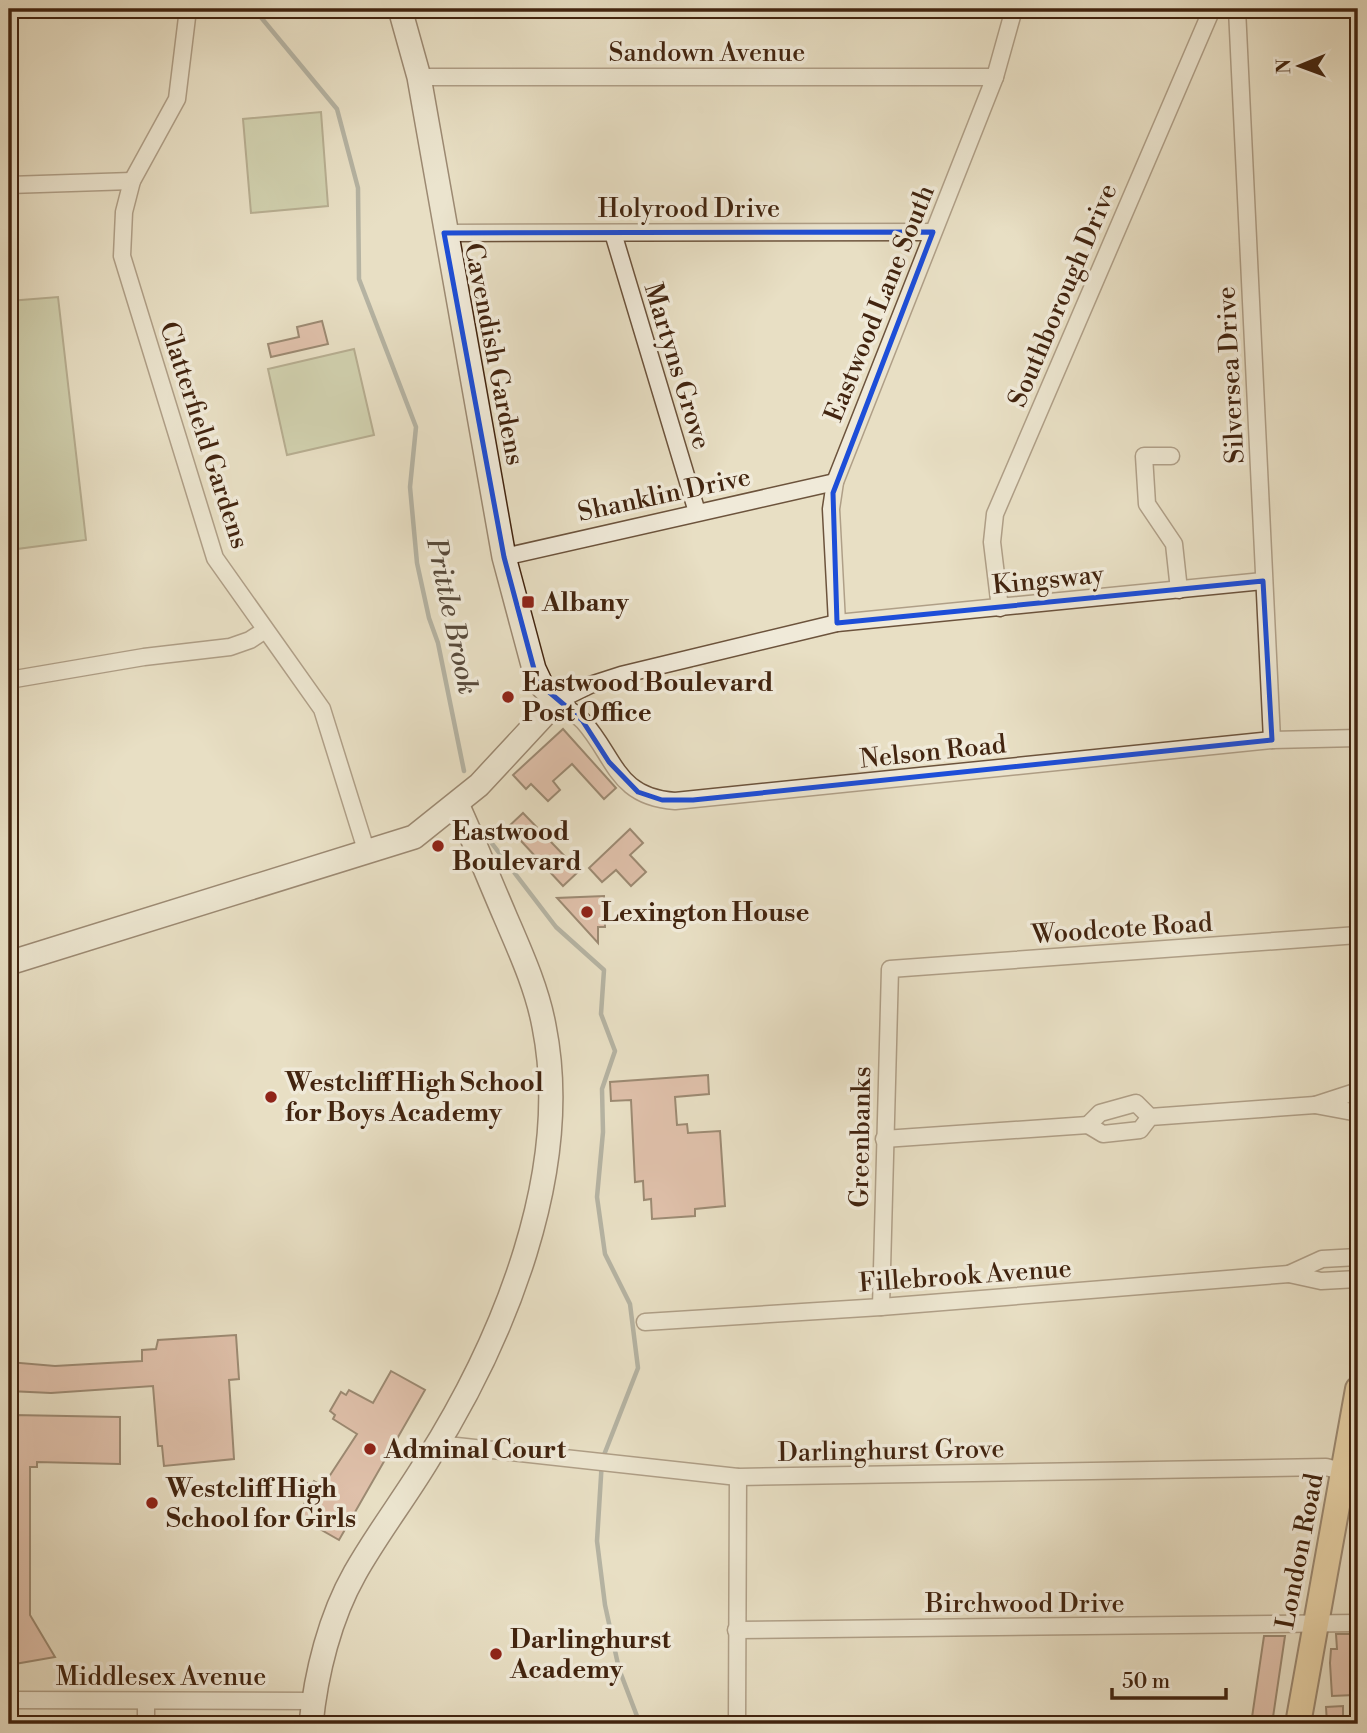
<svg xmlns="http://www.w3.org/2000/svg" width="1367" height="1733" font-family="'Libre Bodoni',serif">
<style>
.green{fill:#b5c295;stroke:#7c7352;stroke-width:2}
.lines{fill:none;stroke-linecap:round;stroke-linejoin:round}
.stream{stroke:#787e79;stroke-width:4.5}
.building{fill:#d59c89;stroke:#42240f;stroke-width:2}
.street-casing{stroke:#6c533c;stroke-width:19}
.secondary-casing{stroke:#42240f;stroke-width:26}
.primary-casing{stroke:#42240f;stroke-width:28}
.street{stroke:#f0ead9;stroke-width:16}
.secondary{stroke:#f0ead9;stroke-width:23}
.primary{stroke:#e4c082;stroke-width:24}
.marked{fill:none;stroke:#1d4ed8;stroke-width:5;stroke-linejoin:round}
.poi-dot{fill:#8f2418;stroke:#f0ead9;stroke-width:2.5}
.labels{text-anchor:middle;stroke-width:7;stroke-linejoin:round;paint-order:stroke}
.street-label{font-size:26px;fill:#42240f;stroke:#f0ead9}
.poi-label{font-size:26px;font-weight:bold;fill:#42240f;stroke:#f0ead9;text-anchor:start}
.water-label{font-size:28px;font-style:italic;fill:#584a3b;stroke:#f0ead9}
</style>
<rect width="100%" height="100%" fill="#e8dfc4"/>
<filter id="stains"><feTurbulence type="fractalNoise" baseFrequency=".00286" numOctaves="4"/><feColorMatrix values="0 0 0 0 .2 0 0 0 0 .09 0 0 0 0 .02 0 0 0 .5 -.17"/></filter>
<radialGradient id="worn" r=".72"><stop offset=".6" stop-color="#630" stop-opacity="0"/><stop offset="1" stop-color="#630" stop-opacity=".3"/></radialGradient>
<g class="green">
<polygon points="321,112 328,206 251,213 243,119"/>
<polygon points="58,297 86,540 9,550 9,301"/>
<polygon points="354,349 374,435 287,455 268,369"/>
</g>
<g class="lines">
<g class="stream">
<polyline points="254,9 337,109 358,188 359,279 416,427 410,487 417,563 429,618 438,643 464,771"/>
<polyline points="487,837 556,927 604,970 601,1014 615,1051 602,1089 603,1132 597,1197 605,1254 630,1304 638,1368 602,1460 597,1541 605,1605 619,1669 640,1724"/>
</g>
</g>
<g class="building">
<polygon points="322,321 328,344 271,357 268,344 299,337 297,327"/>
<polygon points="563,729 616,788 604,799 572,764 553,781 560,790 548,801 531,784 526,789 513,775"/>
<polygon points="523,813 579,871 563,886 508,827"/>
<polygon points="630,829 643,843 630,855 646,872 631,886 616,870 602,882 589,868"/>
<polygon points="604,896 605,927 598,927 598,943 557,898"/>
<polygon points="708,1075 709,1094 675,1097 677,1125 687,1124 688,1133 720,1131 725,1206 695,1209 695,1216 652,1219 651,1199 644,1200 643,1181 635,1182 631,1100 611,1101 610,1082"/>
<polygon points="236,1335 239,1379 229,1380 234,1459 164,1466 162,1446 158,1446 153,1386 51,1393 9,1391 9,1362 55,1366 142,1361 142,1350 156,1349 158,1340"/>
<polygon points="391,1371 425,1390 339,1540 297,1516 307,1499 300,1495 307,1483 311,1486 314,1481 323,1486 357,1434 333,1419 335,1415 330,1411 341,1392 346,1395 349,1390 373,1403"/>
<polygon points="13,1415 120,1417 120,1464 37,1462 37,1467 30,1467 30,1615 55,1657 9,1665 9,1476 13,1476"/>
<polygon points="1358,1634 1358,1689 1354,1689 1354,1695 1332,1696 1330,1663 1331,1649 1337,1649 1336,1634"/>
<polygon points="1264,1636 1285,1636 1272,1724 1251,1724"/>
<polygon points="1343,1706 1343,1724 1327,1724 1326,1707"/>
</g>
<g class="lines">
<defs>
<g id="street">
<polyline points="188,9 177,99 132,181 124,212 122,256 215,558 322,709 367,853"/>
<polyline points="1237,9 1272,740"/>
<polyline points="419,77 995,77"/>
<polyline points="9,185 132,181"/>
<polyline points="444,233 933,232"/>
<polyline points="613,233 697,512"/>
<polyline points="1171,456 1144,456 1147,504 1174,544 1179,590"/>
<polyline points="504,557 835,482"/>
<path d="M1263,581L837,623L621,675L590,685L557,701C566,707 576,714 583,721C616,758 616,797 675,801L1272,740L1358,738"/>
<polyline points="1000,608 992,542 995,514 1212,9"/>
<polyline points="837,623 831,509 835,482 995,77 1014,9"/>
<polyline points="9,680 144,657 230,647 250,640 265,630"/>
<polyline points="1358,1091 1315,1105 1358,1113"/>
<polyline points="1150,1117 1136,1103 1100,1113 1088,1125 1103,1134 1140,1130 1150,1117 1315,1105"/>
<polyline points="884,1139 1088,1125"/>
<polyline points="1358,1257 1322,1259 1289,1274 1321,1281 1358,1279"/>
<polyline points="881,1307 890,969 1358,935"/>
<polyline points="645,1322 881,1307 1289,1274"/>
<polyline points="438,1444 738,1477 1326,1467 1345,1472 1358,1472"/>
<polyline points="736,1630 1358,1623"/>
<polyline points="9,1700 313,1701"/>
<polyline points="146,1701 146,1724"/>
<polyline points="737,1724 738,1477"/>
</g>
<g id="secondary">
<polyline points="9,963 414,837 479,785 557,701 542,686 534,669 504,557 419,77 400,9"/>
<path d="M311,1724C316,1673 330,1617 355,1573C377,1534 404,1499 427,1461C504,1339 573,1171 544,1026C537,988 520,951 505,916C489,879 474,841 457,804"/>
</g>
<polyline id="primary" points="1298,1724 1358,1389"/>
</defs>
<use href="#street" class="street-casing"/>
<use href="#secondary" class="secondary-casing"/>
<use href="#primary" class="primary-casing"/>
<use href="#street" class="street"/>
<use href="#secondary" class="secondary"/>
<use href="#primary" class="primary"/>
</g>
<path d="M0 0H1367V1733H0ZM933,232L833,493L837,623L1263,581L1272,740L693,800H662L638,792L609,762L582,720L542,686L534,669L504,557L444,233Z" fill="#e8dfc4" fill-opacity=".55" fill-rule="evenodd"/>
<path class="marked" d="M933,232L833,493L837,623L1263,581L1272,740L693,800H662L638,792L609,762L582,720L542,686L534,669L504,557L444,233Z"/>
<g class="poi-dot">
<rect x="521" y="595" width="14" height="14" rx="3.5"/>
<circle cx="508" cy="697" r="7"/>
<circle cx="438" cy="846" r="7"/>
<circle cx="587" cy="912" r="7"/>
<circle cx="271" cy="1097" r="7"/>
<circle cx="370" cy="1449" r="7"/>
<circle cx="152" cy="1503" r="7"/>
<circle cx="496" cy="1654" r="7"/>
</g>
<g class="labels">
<g class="street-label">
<text x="707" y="61">Sandown Avenue</text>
<text x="689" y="217">Holyrood Drive</text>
<text transform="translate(1062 295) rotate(-67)" y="9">Southborough Drive</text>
<text transform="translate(879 303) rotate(-68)" y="9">Eastwood Lane South</text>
<text transform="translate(495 354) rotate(79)" y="9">Cavendish Gardens</text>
<text transform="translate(678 366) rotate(73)" y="9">Martyns Grove</text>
<text transform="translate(1230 375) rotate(-93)" y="9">Silversea Drive</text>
<text transform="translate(205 435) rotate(72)" y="9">Clatterfield Gardens</text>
<text transform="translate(664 494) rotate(-12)" y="9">Shanklin Drive</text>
<text transform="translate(1048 579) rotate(-6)" y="9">Kingsway</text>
<text transform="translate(933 751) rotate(-6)" y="9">Nelson Road</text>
<text transform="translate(1122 928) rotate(-4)" y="9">Woodcote Road</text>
<text transform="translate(860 1137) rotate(-89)" y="9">Greenbanks</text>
<text transform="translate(965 1275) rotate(-4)" y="9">Fillebrook Avenue</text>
<text transform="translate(891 1450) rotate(-1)" y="9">Darlinghurst Grove</text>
<text transform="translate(1299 1551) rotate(-79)" y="9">London Road</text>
<text x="1025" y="1612">Birchwood Drive</text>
<text x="161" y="1685">Middlesex Avenue</text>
</g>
<g class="poi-label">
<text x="542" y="611">Albany</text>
<text x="522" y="691">Eastwood Boulevard<tspan x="522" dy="30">Post Office</tspan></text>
<text x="452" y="840">Eastwood<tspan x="452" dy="30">Boulevard</tspan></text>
<text x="601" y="921">Lexington House</text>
<text x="285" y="1091">Westcliff High School<tspan x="285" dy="30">for Boys Academy</tspan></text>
<text x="384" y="1458">Adminal Court</text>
<text x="166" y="1497">Westcliff High<tspan x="166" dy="30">School for Girls</tspan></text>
<text x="510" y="1648">Darlinghurst<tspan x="510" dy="30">Academy</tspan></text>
</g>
<g class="water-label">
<text transform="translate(453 616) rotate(78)" y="10">Prittle Brook</text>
</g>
</g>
<rect width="1367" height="1733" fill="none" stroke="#e8dfc4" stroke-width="35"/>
<rect x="10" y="10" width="1346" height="1712" fill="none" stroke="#42240f" stroke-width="3.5"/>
<rect x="18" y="18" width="1332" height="1698" fill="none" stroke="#42240f" stroke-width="2"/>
<g transform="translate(1300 66) rotate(269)" stroke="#f0ead9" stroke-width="5" paint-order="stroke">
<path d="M0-5L12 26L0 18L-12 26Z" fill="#42240f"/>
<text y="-10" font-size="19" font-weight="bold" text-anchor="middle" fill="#42240f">N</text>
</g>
<path d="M1112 1688v10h114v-10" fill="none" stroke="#42240f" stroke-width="3.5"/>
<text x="1122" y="1688" font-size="21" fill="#42240f" stroke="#f0ead9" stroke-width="5" paint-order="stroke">50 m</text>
<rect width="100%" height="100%" filter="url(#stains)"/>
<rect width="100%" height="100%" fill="url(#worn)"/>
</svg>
